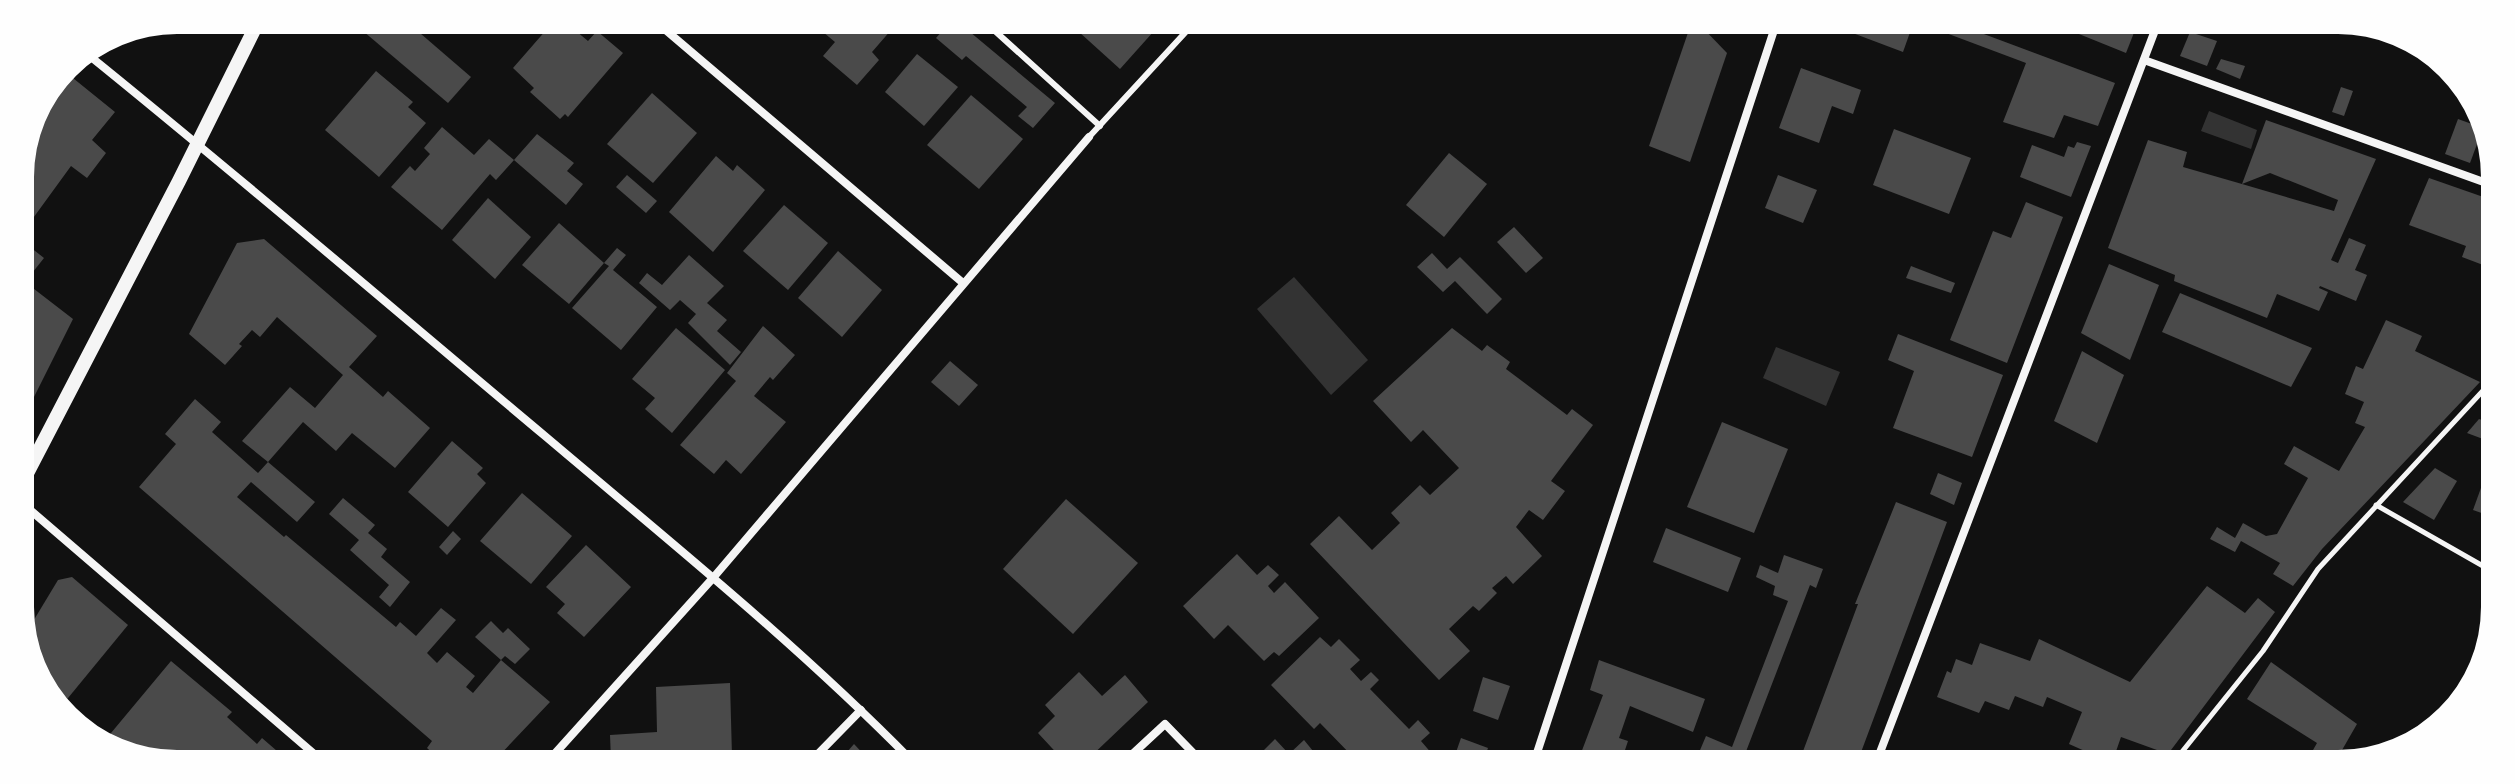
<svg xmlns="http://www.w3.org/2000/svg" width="2515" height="784" font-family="Overpass,sans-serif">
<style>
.water{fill:#333}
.building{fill:#4a4a4a}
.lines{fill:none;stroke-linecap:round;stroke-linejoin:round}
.path{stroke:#f5f5f5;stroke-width:5}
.service{stroke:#f5f5f5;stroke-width:6}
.minor{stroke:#f5f5f5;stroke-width:8}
.tertiary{stroke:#f5f5f5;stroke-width:14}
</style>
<rect width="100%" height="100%" fill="#111"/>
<g class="water">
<polygon points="2209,111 2257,130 2251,149 2201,131"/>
<polygon points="1294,277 1368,360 1331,395 1257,309"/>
<polygon points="1776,347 1840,372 1826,406 1763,378"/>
</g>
<g class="building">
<polygon points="350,20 406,21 471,77 448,103"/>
<polygon points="473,21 490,21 483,29"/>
<polygon points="554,21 564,21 588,41 597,31 623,53 568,117 565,114 560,119 530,92 534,88 513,68"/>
<polygon points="822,22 898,22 872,52 879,60 857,85 823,56 835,42 817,27"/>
<polygon points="950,22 958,22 1055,103 1033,128 1018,116 1027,107 966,56 962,60 936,38"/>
<polygon points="1068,22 1144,22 1154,31 1120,69"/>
<polygon points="1691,24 1699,24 1727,53 1690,162 1649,146"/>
<polygon points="1844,24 1913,24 1903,52 1842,29"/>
<polygon points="1922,24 1957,24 2115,83 2098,126 2064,115 2054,138 2003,122 2026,63"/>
<polygon points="1976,24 2007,25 2001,34"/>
<polygon points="2077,25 2137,25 2126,53 2074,32"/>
<polygon points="133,29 121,44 111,36 117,32"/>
<polygon points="2190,32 2217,41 2207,66 2180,56"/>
<polygon points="917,54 958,87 924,126 885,92"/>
<polygon points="2221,59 2245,66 2240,79 2216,69"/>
<polygon points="1801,68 1861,90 1853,114 1832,106 1819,143 1779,128"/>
<polygon points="63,70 115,112 92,140 106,153 87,178 71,166 23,232 21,231 20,167 32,117"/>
<polygon points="376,71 413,102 408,107 426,123 379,177 325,130"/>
<polygon points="2341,87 2353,91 2344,116 2332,112"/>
<polygon points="652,93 697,133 653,183 607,144"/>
<polygon points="971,95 1023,139 979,189 927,145"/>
<polygon points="2458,119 2483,128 2470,163 2445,154"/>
<polygon points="2266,120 2376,159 2331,260 2338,263 2349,238 2366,245 2355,270 2367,275 2356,301 2320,286 2319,288 2328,292 2319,311 2277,294 2267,318 2174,281 2175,275 2108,248 2148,140 2187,152 2183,167 2242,184 2334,211 2338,200 2270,173 2242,184"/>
<polygon points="442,127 474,155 489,139 514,160 496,180 490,174 442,230 391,187 410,166 415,171 430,154 424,148"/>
<polygon points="1894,129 1971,158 1949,214 1873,185"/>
<polygon points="537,134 574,163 567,171 583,184 566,205 514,160"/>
<polygon points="2077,142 2091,146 2071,197 2020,177 2032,145 2064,157 2068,146 2074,148"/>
<polygon points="1449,153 1487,184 1444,237 1406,205"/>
<polygon points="716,156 733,171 737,165 765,190 713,252 669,212"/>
<polygon points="627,175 657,201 646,213 616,187"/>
<polygon points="1778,175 1817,190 1803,223 1765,208"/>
<polygon points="2429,178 2492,200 2491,268 2462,257 2466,246 2409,225"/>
<polygon points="488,198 531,237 495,279 452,240"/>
<polygon points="2026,202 2063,217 2007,363 1950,340 1993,231 2011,238"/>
<polygon points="784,205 828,243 788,290 743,251"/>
<polygon points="559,223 604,263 569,304 522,265"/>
<polygon points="1514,227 1543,258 1526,273 1497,242"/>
<polygon points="264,239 377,336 349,367 383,397 388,391 430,428 395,468 352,433 336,451 303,422 268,462 315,502 297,522 251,482 237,497 284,537 286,535 396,627 400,622 416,636 441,608 456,620 427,653 437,663 447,652 475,676 466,687 473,693 501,660 475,637 491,621 503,633 508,628 530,649 515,664 505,656 501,660 550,702 496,759 439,759 427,748 432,741 139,487 176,444 165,434 195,399 221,422 212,432 258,473 268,462 242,441 290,387 315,408 343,375 277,317 260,337 252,330 239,344 242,346 225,365 189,334 237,243"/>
<polygon points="25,243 44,258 25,282 73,319 22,421 21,249"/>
<polygon points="617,248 626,255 613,270 657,307 621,350 572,308 609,266 604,263"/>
<polygon points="838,251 882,290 842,337 798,298"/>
<polygon points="1432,253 1447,269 1460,257 1502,299 1487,314 1455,281 1443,292 1417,267"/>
<polygon points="689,255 724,286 707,303 727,320 717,331 741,352 730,365 688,323 696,314 680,300 670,310 639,283 647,273 662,285"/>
<polygon points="2109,264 2159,285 2130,360 2081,333"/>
<polygon points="1911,266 1955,283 1951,293 1906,278"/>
<polygon points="2180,293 2312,348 2291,387 2162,332"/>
<polygon points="2386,320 2422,336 2415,351 2480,382 2322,549 2293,586 2273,574 2280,563 2241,541 2235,552 2210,539 2217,527 2235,538 2243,523 2266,536 2277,534 2308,478 2284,464 2294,446 2339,471 2365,427 2355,423 2364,402 2345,394 2356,366 2363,369"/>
<polygon points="763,326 795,355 773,380 770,377 754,396 786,422 741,474 726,460 714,474 680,445 736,381 727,373"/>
<polygon points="676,328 725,370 672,433 645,409 655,398 632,379"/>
<polygon points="1452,328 1482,351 1487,345 1510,362 1506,369 1567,415 1572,409 1593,425 1551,481 1565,491 1543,520 1529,510 1516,527 1542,556 1513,584 1506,576 1492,588 1497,593 1479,611 1473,606 1449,629 1470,651 1439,680 1310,544 1339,516 1372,550 1400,523 1391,513 1420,485 1430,495 1459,468 1423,430 1411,442 1373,401"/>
<polygon points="1898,334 2003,375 1972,457 1893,428 1914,371 1888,360"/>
<polygon points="2082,351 2124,375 2097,443 2054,421"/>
<polygon points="950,361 978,385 959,406 931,382"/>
<polygon points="2479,419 2491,423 2491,442 2467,433"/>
<polygon points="1722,422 1788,449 1754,533 1687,507"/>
<polygon points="452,441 483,468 477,474 486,483 448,527 408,492"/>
<polygon points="2490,463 2490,516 2473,510"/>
<polygon points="2435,468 2457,481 2434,520 2403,502"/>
<polygon points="1938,473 1962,483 1954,505 1930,494"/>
<polygon points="522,493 572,536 531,584 480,541"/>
<polygon points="343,498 375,525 368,533 387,549 381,557 410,582 390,607 379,597 389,585 350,550 359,540 329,514"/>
<polygon points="1066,499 1138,563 1073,634 1003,569"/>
<polygon points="1896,502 1947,522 1857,763 1799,762 1858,604 1855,604"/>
<polygon points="1666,528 1741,558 1728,592 1653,562"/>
<polygon points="453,531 461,539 447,555 439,547"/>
<polygon points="586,545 631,587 584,637 557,613 565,604 546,587"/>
<polygon points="1237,554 1257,575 1268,565 1279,575 1268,586 1274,593 1285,582 1319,618 1279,656 1274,652 1264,661 1228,625 1214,639 1183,606"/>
<polygon points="1784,555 1823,569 1816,588 1810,585 1742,762 1695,762 1706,736 1732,747 1788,601 1773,595 1775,586 1756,577 1760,565 1778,573"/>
<polygon points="72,577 128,625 59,709 23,638 58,580"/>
<polygon points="2207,586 2245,613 2258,598 2275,612 2168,754 2121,737 2113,760 2121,763 2083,763 2087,752 2069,744 2082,712 2047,697 2043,707 2015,696 2009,710 1985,701 1979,713 1937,697 1947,671 1951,673 1956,659 1972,665 1980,643 2030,661 2039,639 2130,682"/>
<polygon points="1320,637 1331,647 1339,639 1360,660 1350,669 1361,681 1371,672 1379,680 1370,689 1409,729 1418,720 1430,733 1421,741 1439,762 1357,761 1320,723 1314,729 1271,685"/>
<polygon points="1599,660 1705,699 1693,732 1630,706 1619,738 1628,741 1621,762 1566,762 1568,757 1578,761 1603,695 1590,690"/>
<polygon points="171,661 232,712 227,717 257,744 262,738 277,751 271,756 275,759 136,759 106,739"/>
<polygon points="2271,662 2357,724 2334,764 2305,764 2317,743 2247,699"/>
<polygon points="1079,672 1102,696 1125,675 1148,702 1086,761 1064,761 1038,733 1055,716 1045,705"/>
<polygon points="1483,677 1510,686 1498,720 1473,711"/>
<polygon points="730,683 732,756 684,760 611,760 610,735 657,732 656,687"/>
<polygon points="1461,738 1488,748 1483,762 1458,762 1454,758"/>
<polygon points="1275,739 1289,754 1304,740 1313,751 1303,761 1253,761"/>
<polygon points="854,744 869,760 840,760"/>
<polygon points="967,752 976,760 958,760"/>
</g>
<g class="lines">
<g class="path">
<polyline points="2376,505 2490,570"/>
<polyline points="2173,763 2263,651 2318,569 2491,382"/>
</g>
<g class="service">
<polyline points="985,22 1100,126"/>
<polyline points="1089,137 1194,23"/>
</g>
<g class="minor">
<polyline points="655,21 963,283"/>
<path d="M86,53C241,178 392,308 545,436C669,541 797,644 911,760"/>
<polyline points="2144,60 2492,185"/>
<polyline points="22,503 320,759"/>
<polyline points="550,759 713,578 1089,137"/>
<polyline points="812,760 861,710"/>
<polyline points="1125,761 1165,724 1201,761"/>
<polyline points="1534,762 1776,24"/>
<polyline points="1876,763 2157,25"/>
</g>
<polyline class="tertiary" points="22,483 179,181 259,20"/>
</g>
<path d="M0 0H2515V784H0ZM177 34H2338A143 143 0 0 1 2481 177V607A143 143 0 0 1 2338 750H177A143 143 0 0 1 34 607V177A143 143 0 0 1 177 34Z" fill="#fefefe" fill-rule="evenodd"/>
</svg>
